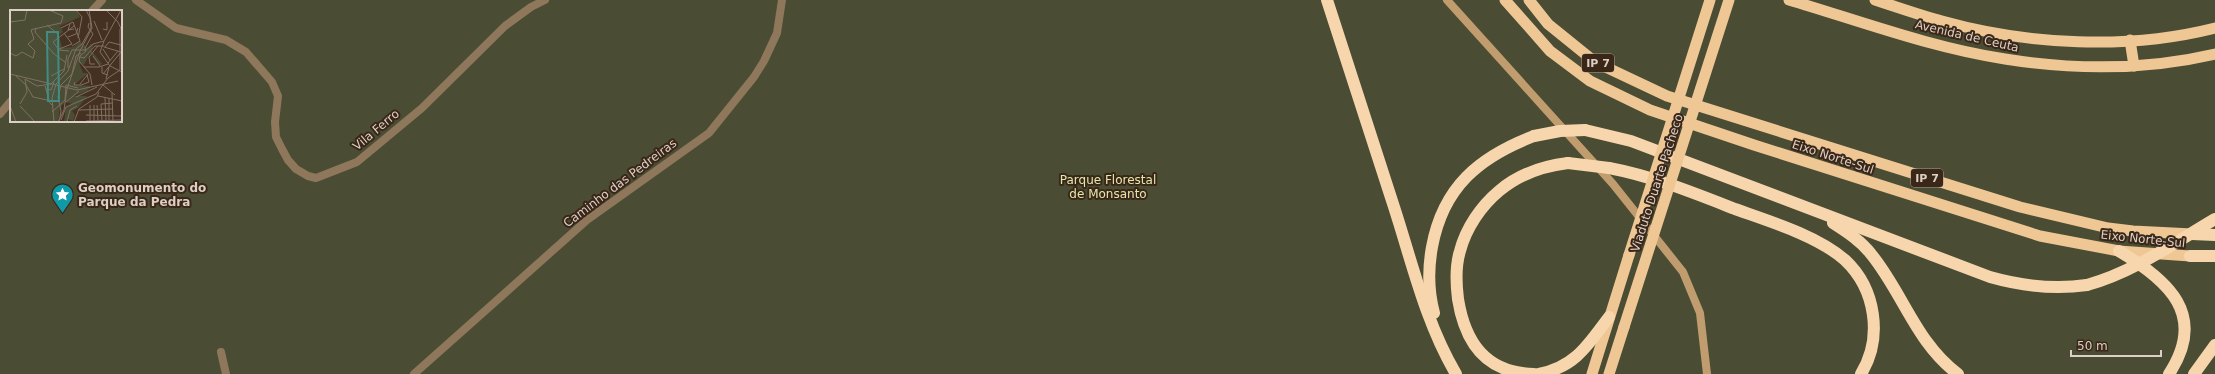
<svg xmlns="http://www.w3.org/2000/svg" width="2215" height="374" font-family="'DejaVu Sans',sans-serif">
<style>
.green{fill:#4a4d34;fill-rule:evenodd}
.lines{fill:none;stroke-linecap:round;stroke-linejoin:round}
.minor{stroke:#8e775b;stroke-width:8}
.tertiary{stroke:#8e775b;stroke-width:8}
.secondary{stroke:#c09c6e;stroke-width:8}
.trunk{stroke:#efc794;stroke-width:11}
.motorway{stroke:#f8d6ad;stroke-width:12}
.trunk-bridge{stroke:#efc794;stroke-width:11}
.motorway-bridge{stroke:#f8d6ad;stroke-width:12}
.labels{text-anchor:middle;stroke-width:4;stroke-linejoin:round;paint-order:stroke}
.shield{fill:#3a2718;stroke:#ab9d91;stroke-width:1}
.shield-label{font-size:11px;font-weight:bold;fill:#dccfc5}
.street-label{font-size:12px;fill:#dccfc5;stroke:#3a2718}
.park-label{font-size:12px;fill:#e0e9ac;stroke:#3a2718}
.poi-label{font-size:12px;font-weight:bold;fill:#dccfc5;stroke:#3a2718;text-anchor:start}
.inset-road{fill:none;stroke:#817063;stroke-width:1}
.view{fill:#428c84;fill-opacity:0.15;stroke:#428c84;stroke-width:2}
.inset-edge{fill:none;stroke:#dccfc5;stroke-width:2}
</style>
<rect width="100%" height="100%" fill="#453121"/>
<path class="green" d="M0,0H2215V374H0ZM11,11H121V121H11Z"/>
<g class="lines">
<g class="minor">
<polyline points="136,0 176,28 226,40 246,52 272,82 278,96 275,122 276,137 282,149 288,160 296,169 308,176 316,178 357,162 422,108 505,26 531,7 545,0"/>
<polyline points="221,352 226,374"/>
</g>
<g class="tertiary">
<polyline points="92,11 102,0"/>
<polyline points="0,114 11,101"/>
<polyline points="414,374 587,220 709,133 754,77 764,61 777,33 782,0"/>
</g>
<polyline class="secondary" points="1447,0 1613,184 1683,272 1700,313 1707,374"/>
<g class="trunk">
<polyline points="1505,0 1550,51 1590,81 1650,110 1754,145 2040,236 2119,251 2190,256"/>
<polyline points="1529,0 1548,24 1595,62 1667,96 2020,207 2108,228 2133,231 2192,234"/>
<path d="M1789,0C1860,21 1932,48 2005,59C2074,70 2147,70 2215,54"/>
<path d="M1875,0C1897,7 1919,15 1942,21C2028,45 2128,50 2215,28"/>
<polyline points="2130,40 2134,66"/>
<polyline points="1592,374 1629,255"/>
<polyline points="1609,374 1624,327"/>
</g>
<g class="motorway">
<path d="M1327,0C1350,70 1373,140 1395,210C1413,266 1426,323 1456,374"/>
<path d="M1585,130L1631,141L1990,277C2022,286 2053,290 2087,285"/>
<path d="M1609,168C1652,176 1694,193 1735,209C1769,221 1818,236 1845,260C1876,289 1883,338 1861,374"/>
<path d="M1833,223C1847,232 1861,241 1871,254C1903,293 1916,343 1958,374"/>
<polyline points="2192,234 2215,235"/>
<path d="M2119,251C2168,280 2208,315 2169,374"/>
<polyline points="2190,256 2215,256"/>
<path d="M1434,313C1428,291 1428,269 1432,247C1443,187 1479,157 1534,136"/>
<path d="M1534,374C1486,373 1465,343 1458,299C1456,283 1455,267 1460,251C1466,228 1481,206 1499,191C1519,174 1543,166 1568,163"/>
<path d="M1539,374C1575,367 1588,345 1609,317"/>
<polyline points="2194,374 2215,345"/>
</g>
<g class="trunk-bridge">
<polyline points="1629,255 1710,0"/>
<polyline points="1624,327 1729,0"/>
</g>
<g class="motorway-bridge">
<polyline points="1534,136 1560,131 1585,130"/>
<polyline points="1568,163 1609,168"/>
<path d="M2087,285C2134,272 2174,243 2215,219"/>
</g>
</g>
<defs>
<symbol id="sight-pin" viewBox="-11 -11 22 30"><path d="M0 17L-7.5 6A9.5 9.5 0 1 1 7.5 6Z" fill="#0f9aa8" stroke="#3a2718"/><path d="M0-6L1.8-2.2L6-1.7L2.9 1.2L3.7 5.4L0 3.3L-3.7 5.4L-2.9 1.2L-6-1.7L-1.8-2.2Z" fill="#fff"/></symbol>
</defs>
<g fill-rule="evenodd">
<use href="#sight-pin" x="50" y="182" width="25" height="34"/>
</g>
<g class="labels">
<g class="shield">
<rect x="1582" y="54" width="32" height="18" rx="3"/>
<rect x="1911" y="169" width="32" height="18" rx="3"/>
</g>
<g class="shield-label">
<text x="1598" y="67">IP 7</text>
<text x="1927" y="182">IP 7</text>
</g>
<g class="street-label">
<text transform="translate(1967 36) rotate(13)" y="4">Avenida de Ceuta</text>
<text transform="translate(376 130) rotate(-40)" y="4">Vila Ferro</text>
<text transform="translate(1833 157) rotate(18)" y="4">Eixo Norte-Sul</text>
<text transform="translate(620 183) rotate(-37)" y="4">Caminho das Pedreiras</text>
<text transform="translate(1657 183) rotate(-72)" y="4">Viaduto Duarte Pacheco</text>
<text transform="translate(2143 239) rotate(6)" y="4">Eixo Norte-Sul</text>
</g>
<g class="park-label">
<text x="1108" y="184">Parque Florestal<tspan x="1108" dy="14">de Monsanto</tspan></text>
</g>
<g class="poi-label">
<text x="78" y="192">Geomonumento do<tspan x="78" dy="14">Parque da Pedra</tspan></text>
</g>
</g>
<g transform="translate(10 10)">
<rect width="112" height="112" fill="#453121"/>
<path d="M0,0H66L70,7L50,16L53,22L49,25L52,38L64,37L70,31L77,38L81,34L93,33L84,34L81,40L92,54L90,55L80,43L74,55L69,53L73,63H78L64,75L81,76L77,81L64,86H77L68,98L62,101L65,105L63,111L58,109L57,112H54L56,97L62,94L56,92L50,97L48,112H0Z" fill="#4a4d34"/>
<path class="inset-road" d="M66,0L72,7L68,28M96,0L108,12L112,21M84,11L92,30M0,12L15,10L17,0M60,14L58,20L64,19M37,15L49,25M26,18L25,22L44,44L55,52M51,18L63,12L70,31L62,36M24,19L51,13L53,6L39,0M93,19L97,20V12M54,23L62,34M58,27L66,24L68,18M94,31L90,42L100,56L112,62M94,37L111,42M95,37L99,32L111,35M49,39L62,34M93,39L100,50M59,41L49,40L43,32L64,16M75,41L83,34L94,31L111,0M0,43L6,46L12,42L23,48L25,41L18,34L24,29L21,20L24,19M70,46L76,41L75,38L83,24L78,17L79,13M70,46L69,51L80,64L82,75M83,46L90,56M70,47L74,48L85,36H94M98,53L108,41M85,54H80L79,47L88,36M74,57H89L98,54M92,57V63L98,65M58,58V49L62,40H75M110,60V19M0,64L67,80L108,71M93,64L111,42M6,66L16,75L23,87L37,90L42,95M41,66L54,59M96,69L99,57M65,72L64,75H71L79,72L77,65M70,74L78,64M93,75L105,85M35,76L39,90M36,79L41,80L44,72M102,83L103,112M88,86L112,91M66,87L87,77M95,88L96,111M99,88V111M56,92L69,81M10,94L17,82L15,69L27,76L41,74L54,61L57,45M80,95V111M84,95V111M87,95L88,111M0,96L6,112M10,96L25,112M69,100L103,99M42,102L55,90L56,75L68,78M76,105L111,106M51,110L56,97L86,84L98,68L110,60M76,111L111,110M92,111L91,94L103,93M44,112L42,88L46,74L58,61L66,39L72,34L81,18L80,8L76,0M48,112L54,100L57,79L70,41L82,18L79,0M49,112L51,101L48,87L51,75L62,64L66,46L71,43M57,112L60,100L67,96M64,112L69,99L87,87L89,82"/>
<path class="view" d="M37,22H48L49,91H38Z"/>
<rect width="112" height="112" class="inset-edge"/>
</g>
<path d="M2071 350v6h90v-6" fill="none" stroke="#dccfc5" stroke-width="2"/>
<text x="2077" y="350" font-size="12" fill="#dccfc5" stroke="#3a2718" stroke-width="3" paint-order="stroke">50 m</text>
</svg>
